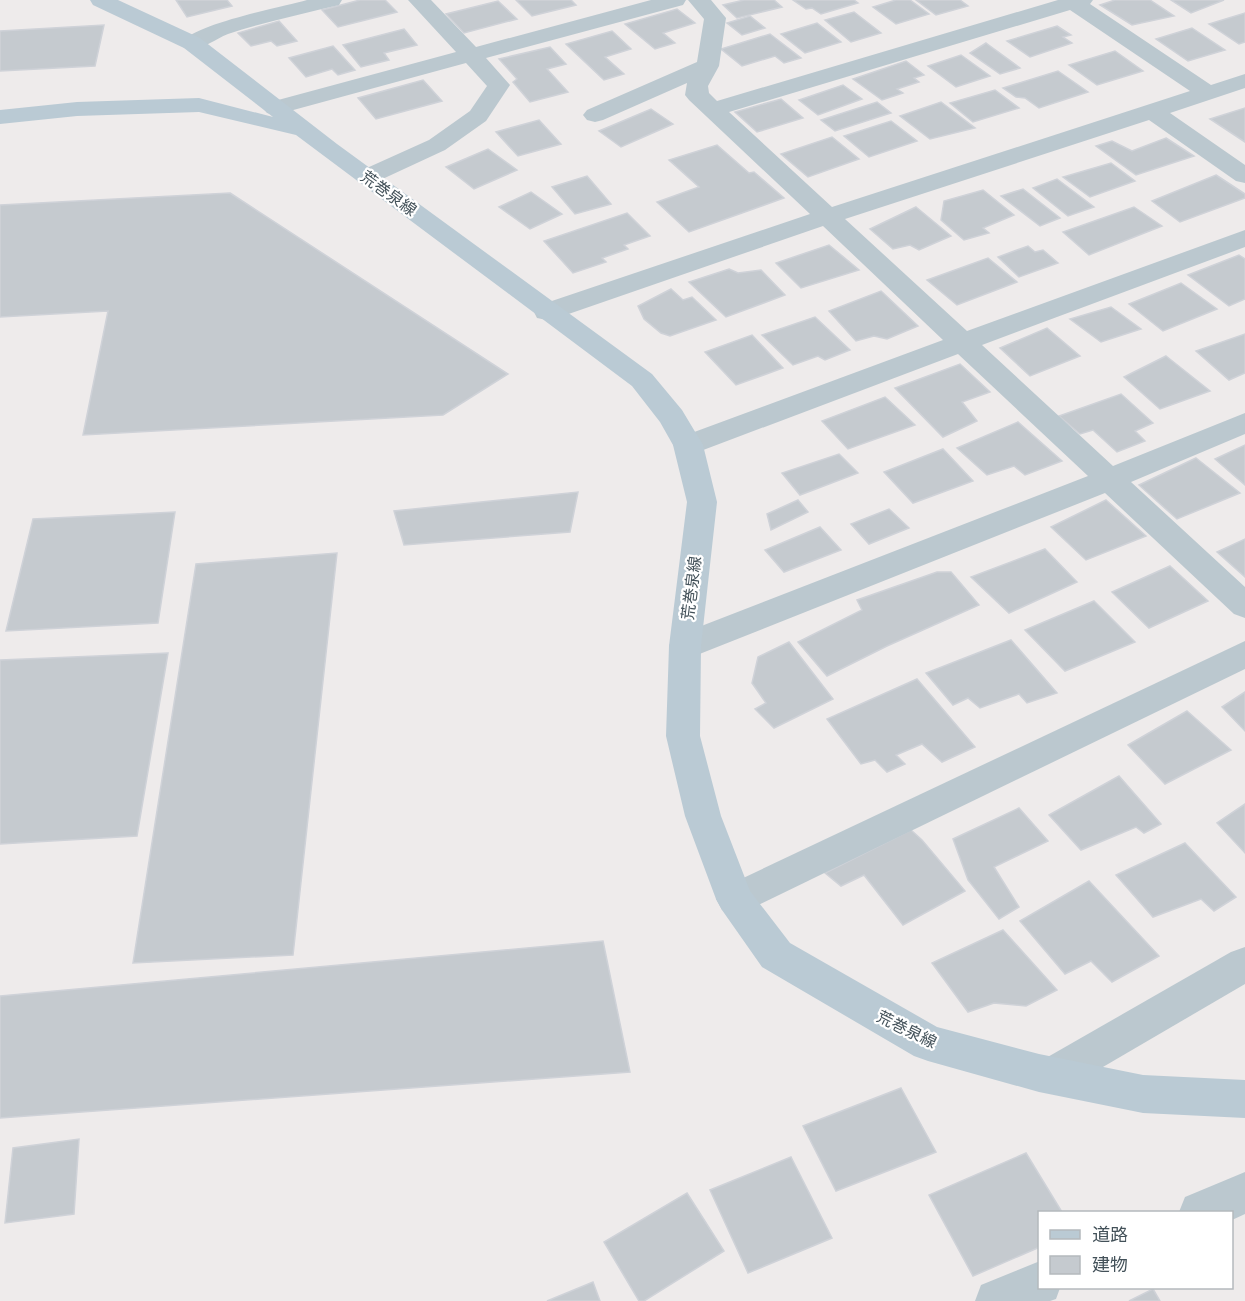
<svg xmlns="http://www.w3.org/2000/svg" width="1245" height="1301" font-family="'IBM Plex Sans','Noto Sans JP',sans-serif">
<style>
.building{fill:#c5cacf;stroke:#cfd2d8;stroke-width:1.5}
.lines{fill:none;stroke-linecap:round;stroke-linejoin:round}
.street{fill:#bbc8cf;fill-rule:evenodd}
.secondary{fill:#bacad4;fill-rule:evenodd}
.labels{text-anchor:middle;stroke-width:4.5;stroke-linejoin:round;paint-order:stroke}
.street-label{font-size:16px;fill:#435159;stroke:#fff}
</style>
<rect width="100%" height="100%" fill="#eeebeb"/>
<g class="building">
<polygon points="176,0 227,0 232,6 187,17"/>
<polygon points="360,0 385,0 397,12 338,27 322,10"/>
<polygon points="516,0 571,0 576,5 532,16"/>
<polygon points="744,0 774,0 782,7 737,18 723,5"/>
<polygon points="793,0 854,0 858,3 821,14 812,8 806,9"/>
<polygon points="896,0 910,0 929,14 896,24 873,7"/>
<polygon points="916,0 960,0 968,6 936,15"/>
<polygon points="1115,0 1150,0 1174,16 1132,25 1100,5"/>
<polygon points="1171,0 1224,0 1191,13"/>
<polygon points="498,1 517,19 464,33 446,14"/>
<polygon points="677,9 695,23 663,33 675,43 655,49 625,24"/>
<polygon points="854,12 881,33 851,42 825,20"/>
<polygon points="1245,13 1245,42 1239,44 1209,24"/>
<polygon points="750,16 765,28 742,35 727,23"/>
<polygon points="279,21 297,41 277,46 271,41 251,46 238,33"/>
<polygon points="817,23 841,42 805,53 781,34"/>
<polygon points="104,25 95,66 0,71 0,31"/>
<polygon points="1057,26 1071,35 1063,37 1072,43 1030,57 1007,41"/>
<polygon points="1192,28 1225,50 1188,61 1156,39"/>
<polygon points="404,29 417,45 384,53 389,60 361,67 343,45"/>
<polygon points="612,31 631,49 605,57 624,74 604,80 566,44"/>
<polygon points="770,34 801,58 784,63 775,56 742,66 721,49"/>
<polygon points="986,43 1020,68 1000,74 970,53"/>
<polygon points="333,46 355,70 338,75 332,69 306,77 289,58"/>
<polygon points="550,47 566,64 547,69 568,92 530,102 513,82 517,79 499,59"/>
<polygon points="1115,51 1143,71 1097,85 1069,65"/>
<polygon points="961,55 990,76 956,87 928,66"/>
<polygon points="906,61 924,75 914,78 919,82 897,89 903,93 882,100 853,79"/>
<polygon points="1058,71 1088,92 1039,108 1025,98 1016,97 1003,88"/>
<polygon points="423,80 442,101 376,119 358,98"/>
<polygon points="843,85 862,99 818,115 799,100"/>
<polygon points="995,90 1019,108 973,122 950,103"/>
<polygon points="781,99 803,118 757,132 735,112"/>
<polygon points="877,102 891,113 835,131 821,120"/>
<polygon points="941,102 975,128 930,139 900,116"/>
<polygon points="1245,108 1245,142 1210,119"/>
<polygon points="651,109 673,124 621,147 599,131"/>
<polygon points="539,120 561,144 518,156 496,132"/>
<polygon points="891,121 917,141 869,157 844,136"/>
<polygon points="832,137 859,159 808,177 781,154"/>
<polygon points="1166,138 1194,156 1136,175 1096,146 1112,141 1132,151"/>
<polygon points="717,145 749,173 754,172 784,198 689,232 657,202 699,187 669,160"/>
<polygon points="488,149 517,170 474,189 446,167"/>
<polygon points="1111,163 1135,181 1090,197 1063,177"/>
<polygon points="1216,175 1245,194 1245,198 1180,222 1152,201"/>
<polygon points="587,176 611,204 575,214 552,187"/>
<polygon points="1057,179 1094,207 1068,216 1033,188"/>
<polygon points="1023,189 1060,218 1040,226 1001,196"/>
<polygon points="983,190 1014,215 983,228 989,233 964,240 941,220 944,201"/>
<polygon points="531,192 562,214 530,229 499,207"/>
<polygon points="230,193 508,374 443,415 83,435 108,311 0,317 0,205"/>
<polygon points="916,207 951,236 919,250 910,245 893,249 870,229"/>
<polygon points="1134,207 1162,226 1089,255 1063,232"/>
<polygon points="627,213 650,236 624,245 628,249 602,258 606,262 573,273 544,241"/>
<polygon points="829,245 859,270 801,288 776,263"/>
<polygon points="1028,246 1035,252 1043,250 1058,263 1019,277 998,257"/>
<polygon points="1239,255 1245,259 1245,299 1229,306 1188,275"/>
<polygon points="988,258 1017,282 957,305 927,280"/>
<polygon points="729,269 738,273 761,270 785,295 726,317 689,282"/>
<polygon points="1181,283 1217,309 1163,331 1129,304"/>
<polygon points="671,289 683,300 692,297 716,320 670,336 661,333 644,319 638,306"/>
<polygon points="881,291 918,326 887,339 874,336 856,341 829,311"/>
<polygon points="1111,307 1141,329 1101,342 1070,319"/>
<polygon points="815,317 850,350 825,360 818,356 793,365 762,335"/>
<polygon points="1047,328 1080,356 1030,376 1000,348"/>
<polygon points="1245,334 1245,373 1229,380 1196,351"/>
<polygon points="752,335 783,368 736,385 705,352"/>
<polygon points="1166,356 1210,391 1160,409 1124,377"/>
<polygon points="960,364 990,392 962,402 977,421 943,437 895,388"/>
<polygon points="1121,394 1153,423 1135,431 1145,441 1117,452 1093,430 1080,434 1059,416"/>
<polygon points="885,397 915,425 848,449 822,421"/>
<polygon points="1018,422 1062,461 1025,475 1014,466 987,475 957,448"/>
<polygon points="1245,445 1245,485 1215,459"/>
<polygon points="943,449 973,481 913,503 884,472"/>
<polygon points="839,454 858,473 800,495 782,473"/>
<polygon points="1196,458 1240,493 1177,519 1139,485"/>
<polygon points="578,492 570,532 404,545 394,511"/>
<polygon points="798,500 808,512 771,530 767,514"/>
<polygon points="1106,500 1146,536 1086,560 1051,527"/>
<polygon points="889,509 909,528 869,544 851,524"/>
<polygon points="175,512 158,623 6,631 33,519"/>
<polygon points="820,527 841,550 784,572 765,550"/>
<polygon points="1245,539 1245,577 1217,552"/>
<polygon points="1045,549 1077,582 1009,613 971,577"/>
<polygon points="337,553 293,955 133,963 196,564"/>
<polygon points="1170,566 1208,601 1149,628 1112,592"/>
<polygon points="937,572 951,572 979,605 887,646 827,676 798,642 862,610 857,600"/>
<polygon points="1094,601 1135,642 1065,671 1025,630"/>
<polygon points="1011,640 1057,693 1027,703 1019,694 980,708 968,698 953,705 926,673"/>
<polygon points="789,642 833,699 774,728 755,709 766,703 752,683 758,657"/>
<polygon points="168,653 137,836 0,844 0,660"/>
<polygon points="917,679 975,747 942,762 922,744 896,755 905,764 887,772 875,760 861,764 827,719"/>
<polygon points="1245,692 1245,731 1222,707"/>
<polygon points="1187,711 1231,750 1165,784 1128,745"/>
<polygon points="1119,776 1161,824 1144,833 1136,827 1081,850 1049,815"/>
<polygon points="1245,804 1245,853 1217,823"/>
<polygon points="1019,808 1048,841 994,867 1019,907 999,919 968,880 953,839"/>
<polygon points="911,830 922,840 965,891 903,925 864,875 841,886 825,873"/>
<polygon points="1185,843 1236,897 1214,911 1201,899 1153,917 1116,875"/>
<polygon points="1089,881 1159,956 1112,982 1091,961 1065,974 1020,921"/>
<polygon points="1003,930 1057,990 1026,1006 994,1003 968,1012 932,963"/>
<polygon points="603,941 630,1072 0,1118 0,996"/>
<polygon points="901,1088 936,1152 836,1191 803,1126"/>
<polygon points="79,1139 74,1214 5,1223 13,1148"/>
<polygon points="1026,1153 1062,1212 1040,1212 1040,1247 973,1276 929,1195"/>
<polygon points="791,1157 832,1238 748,1273 710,1190"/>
<polygon points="687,1193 724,1251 644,1301 639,1301 604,1242"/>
<polygon points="593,1282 600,1301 547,1301"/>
<polygon points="1153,1289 1160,1301 1129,1301"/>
</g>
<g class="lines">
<g class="street">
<path d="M307,0H342L339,5C302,14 264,22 228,34C213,40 201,52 184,48L181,43C194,24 282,7 307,0Z"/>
<polygon points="408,0 431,0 476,47 651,0 686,0 683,5 486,58 510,85 486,121 445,150 376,182 367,184 358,182 355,177 358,172 429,140 470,111 487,86 466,63 275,115 267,113 263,108 267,103 456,52"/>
<path d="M688,0H711L726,18L719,66L708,86L709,93L717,101L1058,0H1093L1090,4L1211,85L1245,74V88L1170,113L1245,165V183L1236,181L1149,120L845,219L967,331L1245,230V247L982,345L1113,466L1245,413V434L1131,482L1245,587V618L1234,614L1105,493L697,655L685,658L673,655L669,646L673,637L1088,476L958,354L698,452L688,455L678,452L673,445L678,438L943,340L823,226L557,318L547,320L537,318L534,312L537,306L810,214L689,100L685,95L687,83L603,120L595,122L587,120L583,115L587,110L697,62L704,19ZM1070,10L1190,91L832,207L729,112Z"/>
<polygon points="1245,641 1245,669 748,910 735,915 722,910 716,899 722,888"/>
<polygon points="1245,947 1245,984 1067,1088 1053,1094 1039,1088 1033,1075 1039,1062 1231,952"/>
<polygon points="1245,1172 1245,1214 1232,1220 1232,1212 1179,1212 1185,1197"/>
<polygon points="1040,1261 1040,1288 1060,1288 1056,1299 1050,1301 975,1301 981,1285"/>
</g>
<polygon class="secondary" points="90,0 118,0 200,38 337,144 652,374 682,410 703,445 717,502 701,646 700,736 721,816 750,891 790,943 937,1027 1039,1054 1143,1075 1245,1080 1245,1118 1143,1113 1039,1092 928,1061 914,1056 762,967 722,910 716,899 685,816 666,736 669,646 687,502 673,445 660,422 632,386 296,135 199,112 77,116 0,124 0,110 77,102 199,98 273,117 184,48 93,5"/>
</g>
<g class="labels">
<g class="street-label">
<text transform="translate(389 193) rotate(36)" y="6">荒巻泉線</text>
<text transform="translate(691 588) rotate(-83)" y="6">荒巻泉線</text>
<text transform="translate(907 1029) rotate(26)" y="6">荒巻泉線</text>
</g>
</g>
<rect x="1038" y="1211" width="195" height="78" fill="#ffffff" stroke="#b4b9bd" stroke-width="1.5"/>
<rect x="1050" y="1230" width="30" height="9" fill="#bacad4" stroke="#b4b9bd" stroke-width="1.5"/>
<text x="1092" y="1241" font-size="18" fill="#435159">道路</text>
<rect x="1050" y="1256" width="30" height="18" fill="#c5cacf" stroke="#b4b9bd" stroke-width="1.5"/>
<text x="1092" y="1271" font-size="18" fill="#435159">建物</text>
</svg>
